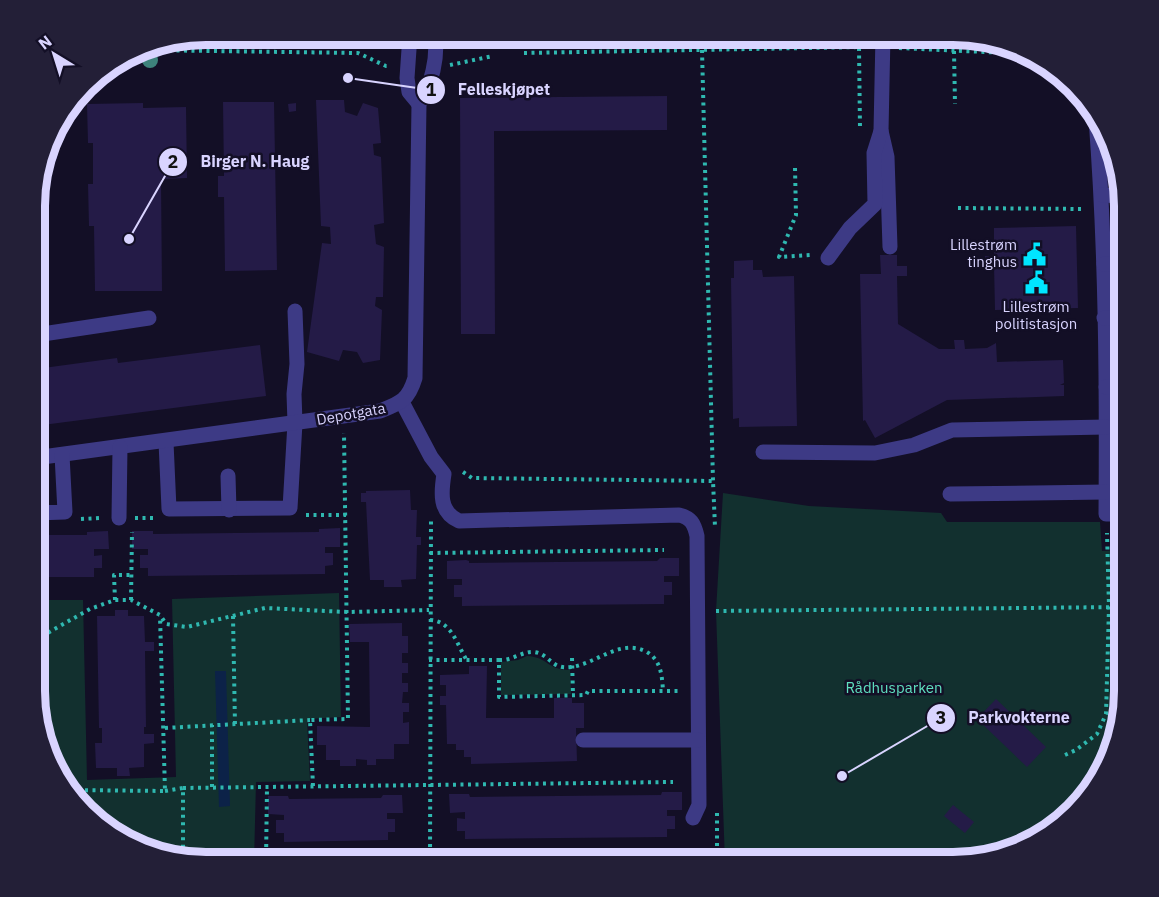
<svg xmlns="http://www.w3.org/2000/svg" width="1159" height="897" font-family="'IBM Plex Sans',sans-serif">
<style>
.green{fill:#12302f}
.water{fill:#0c2248}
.building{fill:#241b47}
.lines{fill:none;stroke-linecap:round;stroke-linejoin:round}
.path{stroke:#2fb8b0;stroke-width:4;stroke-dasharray:3 4.5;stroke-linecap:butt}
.minor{stroke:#3d3a85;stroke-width:15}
.major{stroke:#c25bff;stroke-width:15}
.tree{fill:#3d827b}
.labels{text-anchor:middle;stroke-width:5;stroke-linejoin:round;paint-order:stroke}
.poi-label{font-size:15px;fill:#d9d4ff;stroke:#130f26;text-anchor:end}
.street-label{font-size:15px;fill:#d9d4ff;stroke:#130f26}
.park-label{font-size:15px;fill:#5fe0c0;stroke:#130f26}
.rim{fill:none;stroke:#d9d4ff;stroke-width:8}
.leader{fill:none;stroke:#d9d4ff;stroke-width:2}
.callout-dot{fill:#d9d4ff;stroke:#130f26;stroke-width:2}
.mark-label{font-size:18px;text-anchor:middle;font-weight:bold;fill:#111}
.callout-label{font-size:16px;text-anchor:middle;font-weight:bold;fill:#d9d4ff;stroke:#130f26;stroke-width:5;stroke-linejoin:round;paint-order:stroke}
</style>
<rect width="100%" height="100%" fill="#130f26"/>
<g class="green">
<polygon points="723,493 809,506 941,513 947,522 1100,522 1102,551 1124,550 1124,702 1111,757 1082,804 1019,849 953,862 725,862 716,611"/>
<polygon points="339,593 341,717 307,719 310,781 256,782 254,862 196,862 140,849 93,820 52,766 35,702 35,600 83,600 87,780 176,777 172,599"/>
<path d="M527,656C548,657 547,670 570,670L571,694L501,695V662L518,660Z"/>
</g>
<polygon class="water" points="215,671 226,671 230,806 219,807"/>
<g class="building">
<polygon points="667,96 667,130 494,131 495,334 461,334 460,98"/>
<polygon points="316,100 344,100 345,112 357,116 363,103 378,108 381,143 373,144 374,155 381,157 384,223 374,225 376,244 384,247 383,297 376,297 375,306 382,310 380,360 363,363 357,352 343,350 339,361 307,352 322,243 331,244 330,227 321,226"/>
<polygon points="223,102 274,102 277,270 225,271 224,197 218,197 218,176 224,176"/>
<polygon points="143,103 143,108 186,107 187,178 161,179 162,291 95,291 94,226 89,226 88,184 93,184 93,143 88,143 87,104"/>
<polygon points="296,103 296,111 289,112 288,104"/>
<polygon points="1076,226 1078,308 995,310 994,265 985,265 985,256 994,256 994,228"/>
<polygon points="880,255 897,255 897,266 907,266 907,276 897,276 898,324 939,349 955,349 954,340 964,340 965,349 987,348 996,343 997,362 1063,360 1064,383 1060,385 1064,385 1064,396 947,400 875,438 865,420 863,421 860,274 881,274"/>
<polygon points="753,260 753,270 762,270 763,277 794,276 797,426 739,427 739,418 733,419 731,278 734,278 734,261"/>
<polygon points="260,345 266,396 35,426 36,369 117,358 118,363"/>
<polygon points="410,490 411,510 417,510 416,537 421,537 421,545 417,545 416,579 401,580 402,587 384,587 384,580 370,580 366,502 361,502 361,493 366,493 366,491"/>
<polygon points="340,528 340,547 325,547 325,553 333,553 333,565 325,566 325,574 148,576 148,568 140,568 140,555 148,555 148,549 132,549 132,531 153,531 153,534 319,532 319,529"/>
<polygon points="108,531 109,549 94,549 94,556 102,555 102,568 94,568 94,577 35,577 35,535 87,535 87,532"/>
<polygon points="660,558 679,558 679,576 664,576 664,582 672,582 672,595 664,595 664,604 462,606 462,597 454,597 454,585 462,585 462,579 447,579 447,561 466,560 469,561 469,563 657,561"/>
<polygon points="115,610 128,610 128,616 144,616 145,642 154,642 154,651 145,651 146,727 144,727 144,734 154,734 154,743 144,744 144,767 129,768 130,776 117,776 117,768 96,768 95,743 102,743 102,728 99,728 97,616 115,616"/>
<polygon points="402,623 402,636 408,636 408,653 402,653 402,663 408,663 408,673 402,673 402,683 408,683 408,692 403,692 402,703 409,703 409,712 403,712 403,723 409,722 409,744 394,744 394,759 376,759 376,765 367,765 367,760 356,759 356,766 340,766 340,760 326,760 326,745 317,745 317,726 370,727 369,642 350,642 349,624"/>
<polygon points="469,666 487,666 486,718 554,718 554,698 572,698 572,703 584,703 584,728 576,728 577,761 471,764 471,757 464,757 464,750 456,750 456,744 447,744 446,705 440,705 440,696 446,696 446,685 440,685 440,675 469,674"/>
<polygon points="996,699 1046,747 1027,767 977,719"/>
<polygon points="662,792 682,792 682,810 667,810 667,816 675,816 675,829 667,829 667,837 465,839 465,831 457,831 457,818 465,819 465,812 450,813 449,794 469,794 470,797 661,795"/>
<polygon points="383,795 402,795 403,813 387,813 387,819 395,819 395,832 388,832 388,840 284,842 284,833 276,833 276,820 284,820 284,815 268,814 268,796 288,796 289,799 381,798"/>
<polygon points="953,805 974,822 965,833 944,816"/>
</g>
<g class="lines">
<g class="path">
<polyline points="268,38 268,51"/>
<polyline points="859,48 860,128"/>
<polyline points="899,48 1028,54"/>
<polyline points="139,50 358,53 386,66 391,66"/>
<polyline points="702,50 713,481"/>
<polyline points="954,51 955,104"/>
<polyline points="524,53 864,47"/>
<polyline points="450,65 493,56"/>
<polyline points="795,168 796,215 779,257 811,255"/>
<polyline points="958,208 1083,209"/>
<polyline points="463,472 472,478 713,481 715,527"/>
<polyline points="306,515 346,515"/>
<polyline points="135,518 154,518"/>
<polyline points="81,519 101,518"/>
<polyline points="430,553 664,550"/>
<polyline points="115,600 114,575 131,575"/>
<polyline points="131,600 132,532"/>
<polyline points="716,611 1124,607"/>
<polyline points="233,616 235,725"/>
<path d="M430,620C451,621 456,642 466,659"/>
<polyline points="35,640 90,609 115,600 131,600 160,615 166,624 187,627 265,608 347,612 429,610"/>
<polyline points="572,658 573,695"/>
<polyline points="429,660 499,660 499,697 586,695 588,691 682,691"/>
<path d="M499,660C512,661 522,651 534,652C550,654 551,670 571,667C596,664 619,639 645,651C661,659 662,675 663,691"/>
<polyline points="165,728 310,720"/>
<polyline points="1065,755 1076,750 1097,734 1106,714 1109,607 1107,533"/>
<polyline points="313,786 310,720 348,719 344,433"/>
<polyline points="212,787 212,725"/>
<polyline points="183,788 673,782"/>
<polyline points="70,790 165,791 160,616"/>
<polyline points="165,791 183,788 183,859"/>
<polyline points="717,813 717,862"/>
<polyline points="266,862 267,787"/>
<polyline points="430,862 431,521"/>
</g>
<g class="minor">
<polyline points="410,35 407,78 409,92 419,104"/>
<path d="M1096,119C1106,250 1107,382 1106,514H1124"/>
<polyline points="881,131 887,157 890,247"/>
<polyline points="37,182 50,155"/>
<polyline points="1102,195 1122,196"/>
<polyline points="828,258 850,228 875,204 874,153 881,131 883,35"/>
<polyline points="1104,264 1124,263"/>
<polyline points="1104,318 1124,317"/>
<polyline points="36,335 149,318"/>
<polyline points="1106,387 1124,387"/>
<path d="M402,402L431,457L444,474C441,493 439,512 459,521L679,515C691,518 694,523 697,536L699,805L693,818"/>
<polyline points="166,442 169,509 290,508 295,423 294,394 297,364 295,311"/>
<polyline points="763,452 875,453 914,445 952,430 1106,427"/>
<path d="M35,458L380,411C400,403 408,401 415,378L419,104C432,85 438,57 435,35"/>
<polyline points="228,476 229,510"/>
<polyline points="950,494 1106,492"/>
<polyline points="35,513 65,512 62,455"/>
<polyline points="119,518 120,447"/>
<polyline points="583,740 698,740"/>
</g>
<polyline class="major" points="380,35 436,36 517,35"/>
</g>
<circle class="tree" cx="150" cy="60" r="8"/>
<defs>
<symbol id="civic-bare" viewBox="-9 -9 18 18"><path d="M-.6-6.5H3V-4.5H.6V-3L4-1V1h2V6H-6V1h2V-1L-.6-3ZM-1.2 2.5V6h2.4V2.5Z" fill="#00e5ff" stroke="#130f26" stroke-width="2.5" paint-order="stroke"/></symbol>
</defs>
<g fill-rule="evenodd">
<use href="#civic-bare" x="1018" y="238" width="33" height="33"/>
<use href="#civic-bare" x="1020" y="266" width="33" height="33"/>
</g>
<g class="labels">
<g class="poi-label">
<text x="1017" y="250">Lillestrøm<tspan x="1017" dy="17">tinghus</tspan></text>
<text x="1036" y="312" text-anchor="middle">Lillestrøm<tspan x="1036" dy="17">politistasjon</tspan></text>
</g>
<g class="street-label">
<text transform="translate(351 414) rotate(-10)" y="5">Depotgata</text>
</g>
<g class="park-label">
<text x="894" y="693">Rådhusparken</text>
</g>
</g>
<path d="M0 0H1159V897H0ZM206 45H953A161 161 0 0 1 1114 206V691A161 161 0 0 1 953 852H206A161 161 0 0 1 45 691V206A161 161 0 0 1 206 45Z" fill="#231f37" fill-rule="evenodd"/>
<path class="rim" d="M206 45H953A161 161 0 0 1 1114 206V691A161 161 0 0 1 953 852H206A161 161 0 0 1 45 691V206A161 161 0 0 1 206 45Z"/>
<path class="leader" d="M348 78L431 90M129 239L173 162M842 776L941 718"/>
<g class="callout-dot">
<circle cx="348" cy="78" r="6"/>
<circle cx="129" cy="239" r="6"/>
<circle cx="842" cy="776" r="6"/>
<circle cx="431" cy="90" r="15"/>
<circle cx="173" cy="162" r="15"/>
<circle cx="941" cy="718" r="15"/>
</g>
<g class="mark-label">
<text x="431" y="96">1</text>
<text x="173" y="168">2</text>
<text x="941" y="724">3</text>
</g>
<g class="callout-label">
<text x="504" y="95">Felleskjøpet</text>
<text x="255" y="167">Birger N. Haug</text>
<text x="1019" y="723">Parkvokterne</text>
</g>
<g transform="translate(54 54) rotate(322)" stroke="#130f26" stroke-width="4.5" paint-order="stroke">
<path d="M0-4.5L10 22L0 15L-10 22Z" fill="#d9d4ff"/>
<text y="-9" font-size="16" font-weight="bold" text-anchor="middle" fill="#d9d4ff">N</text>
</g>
</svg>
